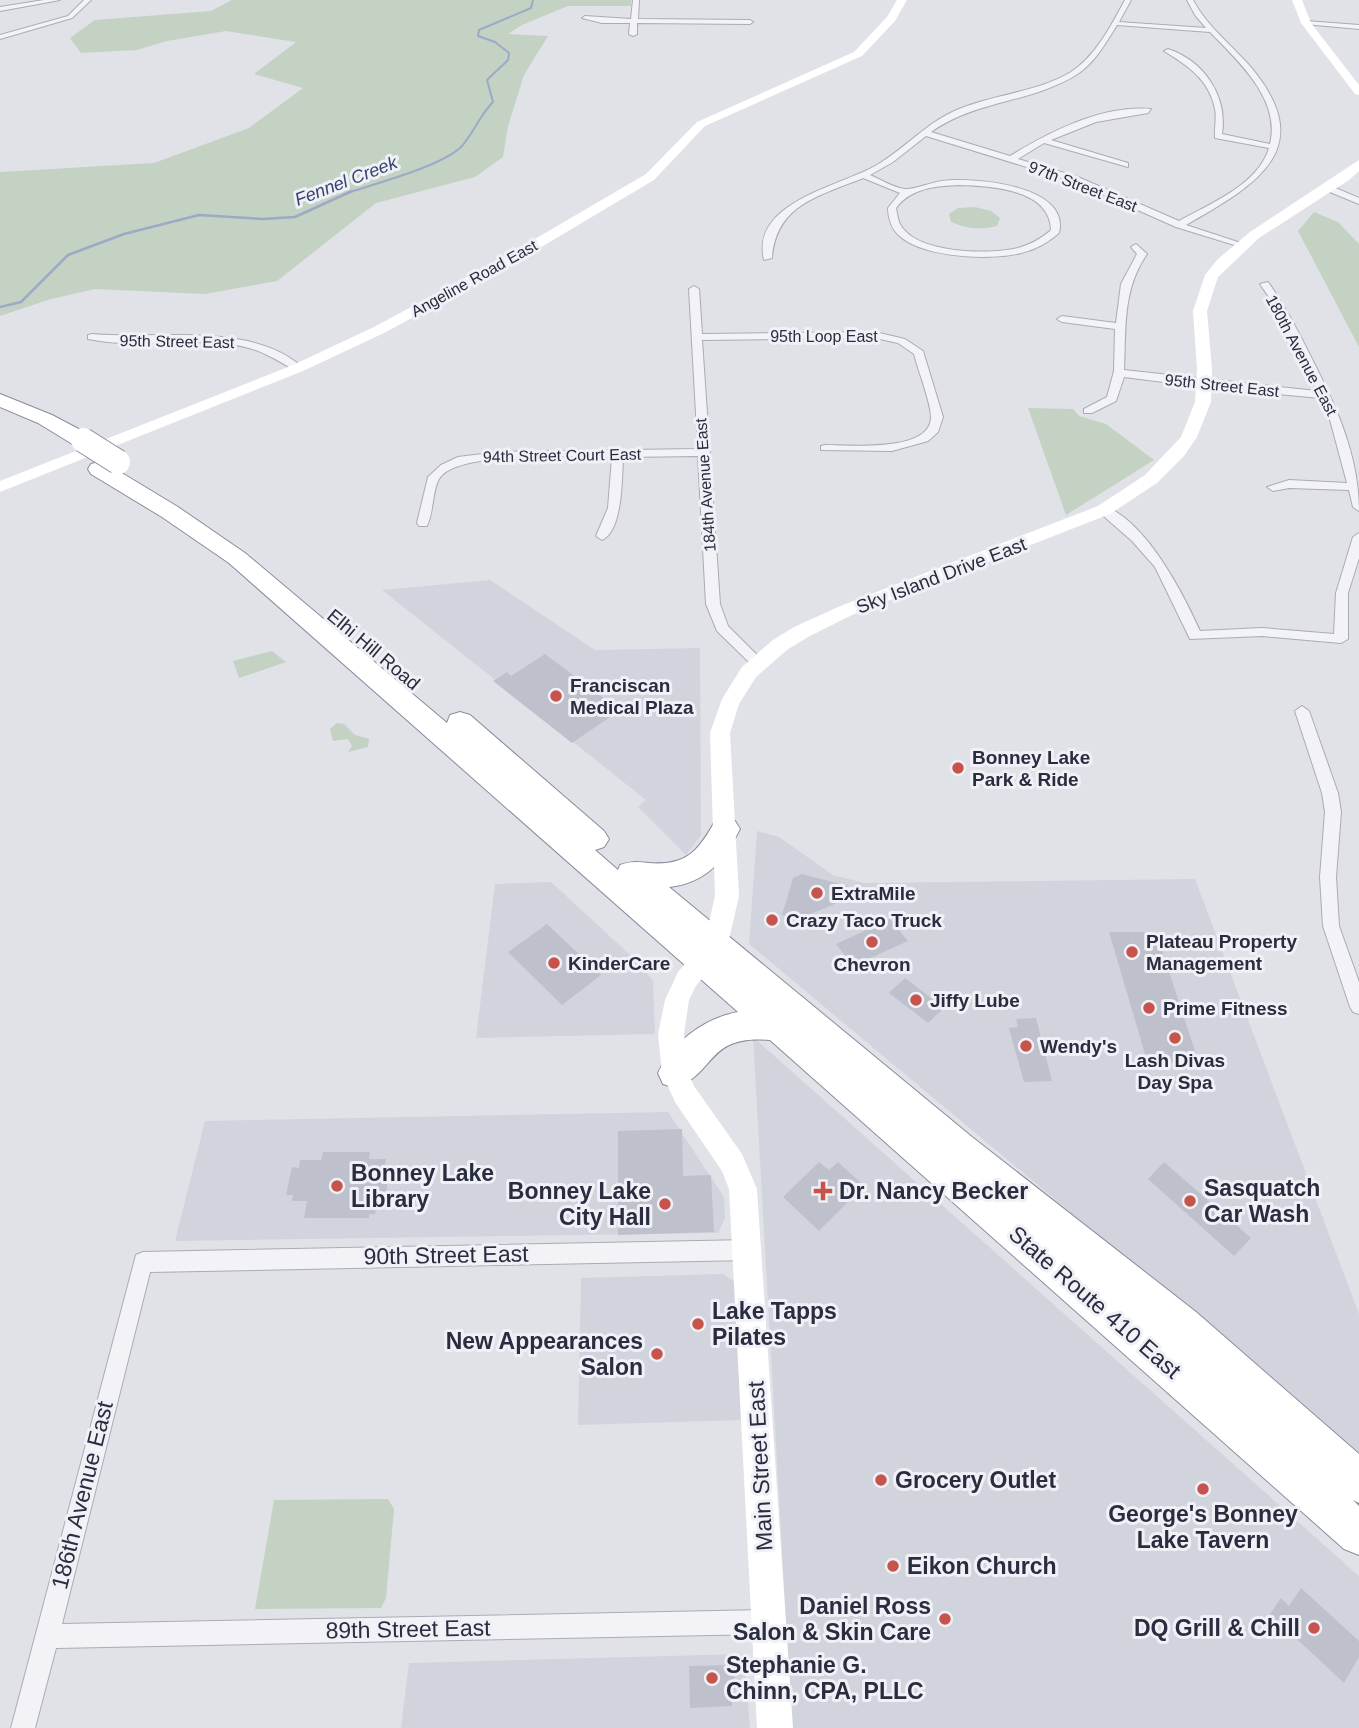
<svg xmlns="http://www.w3.org/2000/svg" width="1359" height="1728" font-family="Arial,sans-serif">
<style>
.built{fill:#d2d4dd}
.green{fill:#c3d2c2}
.lines{fill:none;stroke-linecap:round;stroke-linejoin:round}
.stream-far1{stroke:#9da9c6;stroke-width:2}
.stream{stroke:#9da9c6;stroke-width:2.5}
.building{fill:#bec0cb}
.street-casing{stroke:#a9acb5;stroke-width:2}
.highway-casing{stroke:#898c9e;stroke-width:2}
.street{fill:#f3f3f7;fill-rule:evenodd}
.secondary{fill:#fff;fill-rule:evenodd}
.highway{fill:#fff;fill-rule:evenodd}
.highway-bridge-far1-casing{stroke:#898c9e;stroke-width:19;stroke-linecap:butt}
.highway-bridge-casing{stroke:#898c9e;stroke-width:26;stroke-linecap:butt}
.highway-bridge-far1{stroke:#fff;stroke-width:18}
.highway-bridge{stroke:#fff;stroke-width:24}
.poi-dot{fill:#c6544d;stroke:#f0f1f6;stroke-width:2.5}
.labels{text-anchor:middle;stroke-width:6;stroke-linejoin:round;paint-order:stroke}
.far-street-label{font-size:16px;fill:#2a2d3f;stroke:#f0f1f6}
.far-water-label{font-size:18px;font-style:italic;fill:#364470;stroke:#f0f1f6}
.street-label{font-size:19px;fill:#2a2d3f;stroke:#f0f1f6}
.poi-label{font-size:19px;font-weight:bold;fill:#2a2d3f;stroke:#f0f1f6;text-anchor:start}
.near-poi-label{font-size:23px;font-weight:bold;fill:#2a2d3f;stroke:#f0f1f6;text-anchor:start}
.near-street-label{font-size:23px;fill:#2a2d3f;stroke:#f0f1f6}
</style>
<rect width="100%" height="100%" fill="#e0e2e8"/>
<g class="built">
<polygon points="490,580 595,650 700,648 701,835 686,855 638,807 646,800 382,590"/>
<polygon points="757,831 779,837 833,875 864,883 1195,879 1359,1314 1359,1453 749,944"/>
<polygon points="551,882 641,965 653,981 655,1034 476,1038 495,884"/>
<polygon points="753,1037 1359,1576 1359,1728 792,1728"/>
<polygon points="668,1112 724,1197 725,1218 718,1233 175,1241 205,1121"/>
<polygon points="723,1274 735,1282 742,1420 578,1425 581,1278"/>
<polygon points="744,1654 750,1728 401,1728 409,1663"/>
</g>
<g class="green">
<polygon points="232,0 631,0 631,6 568,6 522,25 508,34 548,36 524,75 508,126 503,157 475,177 376,203 277,281 205,294 95,289 51,299 0,316 0,172 154,163 249,128 303,88 254,74 296,42 226,31 167,41 137,50 81,53 70,38 95,20 211,11"/>
<path d="M975,207L991,211L1000,218L997,226C980,230 967,229 951,222L949,214L958,208Z"/>
<polygon points="1314,212 1338,222 1359,244 1359,347 1298,231"/>
<polygon points="1028,408 1073,409 1079,416 1106,424 1154,460 1066,515"/>
<polygon points="272,651 286,662 239,678 233,661"/>
<polygon points="337,723 344,724 355,735 369,739 368,747 348,752 352,746 348,739 333,741 330,729"/>
<polygon points="388,1499 394,1509 386,1598 381,1608 255,1609 274,1500"/>
</g>
<g class="lines">
<path class="stream-far1" d="M347,193C374,184 443,166 462,146C474,132 480,115 493,102L487,80L508,60L509,53L495,42L478,36L479,30L531,8L533,0"/>
<polyline class="stream" points="0,307 21,302 68,255 124,234 199,215 263,219 295,217 352,191"/>
</g>
<g class="building">
<polygon points="545,654 620,710 572,743 493,681 507,672 511,676"/>
<polygon points="802,874 848,886 844,900 799,919 782,915 793,878"/>
<polygon points="890,919 908,941 853,966 836,944"/>
<polygon points="547,924 601,975 562,1005 508,952"/>
<polygon points="1109,932 1156,932 1196,1054 1177,1054 1179,1063 1167,1063 1164,1054 1145,1054"/>
<polygon points="905,978 944,1008 928,1023 889,993"/>
<polygon points="1036,1018 1052,1081 1024,1082 1009,1028 1018,1027 1016,1019"/>
<polygon points="682,1129 683,1176 711,1175 714,1232 618,1235 618,1131"/>
<polygon points="323,1152 370,1152 369,1159 386,1159 383,1178 388,1178 386,1194 378,1194 375,1214 369,1214 369,1218 304,1218 307,1201 292,1201 293,1195 286,1195 292,1167 299,1168 300,1160 321,1160"/>
<polygon points="819,1162 829,1170 838,1162 864,1186 819,1231 783,1197"/>
<polygon points="1164,1162 1251,1238 1234,1256 1148,1179"/>
<polygon points="1301,1588 1359,1641 1359,1657 1344,1683 1270,1614 1281,1598 1289,1606"/>
<polygon points="733,1665 735,1689 731,1689 732,1706 690,1708 689,1666"/>
</g>
<g class="lines">
<defs>
<g id="street">
<polygon points="44,0 60,0 0,11 0,7"/>
<polygon points="84,0 91,0 72,18 0,39 0,35 68,16"/>
<polygon points="633,0 639,0 638,19 750,20 753,22 750,24 637,23 637,34 633,36 629,34 630,23 602,23 582,18 585,16 631,19"/>
<path d="M1125,0H1131L1119,22L1206,28L1195,15L1187,0H1193C1206,25 1230,44 1249,65C1320,148 1258,184 1186,225L1244,244V248L1176,227L1072,181L926,136L893,162L870,175C880,179 894,188 905,189C913,190 932,182 942,181C973,177 1071,185 1059,233C1047,243 1037,249 1021,253C992,261 904,259 891,224C889,219 888,213 888,208L900,193L863,178C820,196 776,204 772,258L764,260C750,202 841,186 877,165C907,147 927,122 959,109C995,94 1038,92 1071,72C1096,56 1112,24 1125,0ZM1117,25L1210,32C1238,61 1281,99 1270,144L1222,134C1228,96 1204,61 1168,49L1164,51C1188,66 1209,79 1215,109C1217,119 1214,129 1215,138L1269,148C1258,185 1209,204 1179,221L1078,177L1018,159L1044,143L1128,167V163L1051,140L1096,122L1148,113L1151,109C1101,105 1050,132 1010,156L931,132C976,100 1031,103 1076,75C1094,64 1106,43 1117,25ZM959,185C991,186 1050,189 1051,230C1041,239 1031,244 1018,248C990,255 915,254 900,224C898,220 897,213 896,208C911,188 936,186 959,185Z"/>
<polygon points="1306,21 1359,25 1359,29 1304,24"/>
<polygon points="1325,186 1331,186 1359,198 1359,204 1325,190"/>
<path d="M1136,244L1147,254C1122,290 1126,329 1124,370L1317,391L1275,306L1260,284L1268,282C1285,306 1298,331 1311,357C1336,406 1359,455 1359,511L1353,507L1349,490L1289,488L1273,491L1267,487L1289,480L1347,483L1329,416L1320,398L1203,387L1124,377L1116,401L1092,413H1084V409L1107,397L1114,371L1115,329L1062,322L1057,319L1062,316L1116,323L1121,284L1137,254L1131,247Z"/>
<path d="M694,286L699,289L702,334L875,332L905,339L923,351L943,417L938,432L928,441L892,451L821,450V446L825,445C848,445 931,453 931,417C931,403 918,370 914,354L898,343L875,338L702,340L720,604L728,626L765,663L758,668L753,666L717,631L706,604L698,456L623,457C622,476 623,531 602,540L596,536L608,508L612,457C580,457 455,450 439,479C432,492 434,511 427,526H419L417,523L428,477L441,465L458,457L498,452L698,449L689,289Z"/>
<path d="M92,334C156,340 253,321 303,368L294,370C279,361 263,351 245,347C194,335 140,350 88,339V335Z"/>
<path d="M1104,506C1146,521 1183,593 1200,631L1262,628L1334,634L1336,593L1353,537L1359,533V558L1348,593V639L1341,643L1262,636L1190,639L1155,567L1132,541L1100,513L1098,510Z"/>
<polygon points="1302,706 1309,711 1338,793 1341,812 1336,877 1339,926 1359,982 1359,1014 1353,1012 1350,1007 1323,926 1320,877 1325,812 1322,793 1295,711"/>
<polygon points="749,1240 756,1243 759,1250 756,1257 749,1260 150,1272 62,1624 769,1610 777,1614 781,1622 777,1630 769,1634 56,1648 35,1728 11,1728 136,1255 143,1252"/>
</g>
<g id="highway">
<polygon points="0,394 52,415 90,435 93,440 90,445 74,445 38,423 0,407"/>
<path d="M99,462L107,464L178,507L245,553L447,723L450,715L460,712L470,715L604,831L609,839L604,847L595,850L618,870L620,865C631,861 638,862 648,863C686,866 698,852 715,821L725,818L735,821L740,829C724,860 707,883 669,887L972,1137L1196,1312L1359,1454V1503L1353,1500L1359,1506V1555L1344,1549L770,1040C705,1035 718,1072 675,1088L663,1084L658,1073C672,1042 705,1018 738,1012L229,563L162,517L91,474L88,469L91,464Z"/>
</g>
</defs>
<use href="#street" class="street-casing"/>
<use href="#highway" class="highway-casing"/>
<use href="#street" class="street"/>
<g class="secondary">
<polygon points="897,0 907,0 895,21 862,56 705,126 654,180 516,262 384,333 303,371 0,492 0,481 293,365 374,327 506,256 646,174 697,122 854,52 887,17"/>
<polygon points="1292,0 1302,0 1311,23 1359,85 1359,95 1355,94 1301,23"/>
<polygon points="1359,160 1359,171 1349,180 1259,238 1218,277 1207,311 1212,369 1211,402 1197,437 1184,456 1157,483 1110,514 852,615 808,637 787,650 756,677 739,704 730,733 739,896 728,944 696,986 689,1000 684,1034 688,1073 694,1086 742,1154 757,1189 793,1728 757,1728 729,1189 722,1171 675,1102 662,1073 658,1034 665,1000 678,972 705,940 715,896 710,733 722,699 742,667 773,640 794,627 838,607 1098,506 1145,475 1181,437 1195,402 1197,369 1193,311 1205,275 1218,259 1250,232"/>
</g>
<use href="#highway" class="highway"/>
<defs>
<polyline id="highway-bridge-far1" points="82,440 86,442"/>
<polyline id="highway-bridge" points="83,440 118,462"/>
</defs>
<use href="#highway-bridge-far1" class="highway-bridge-far1-casing"/>
<use href="#highway-bridge" class="highway-bridge-casing"/>
<use href="#highway-bridge-far1" class="highway-bridge-far1"/>
<use href="#highway-bridge" class="highway-bridge"/>
</g>
<g class="poi-dot">
<circle cx="556" cy="696" r="7"/>
<circle cx="958" cy="768" r="7"/>
<circle cx="817" cy="893" r="7"/>
<circle cx="772" cy="920" r="7"/>
<circle cx="872" cy="942" r="7"/>
<circle cx="1132" cy="952" r="7"/>
<circle cx="554" cy="963" r="7"/>
<circle cx="916" cy="1000" r="7"/>
<circle cx="1149" cy="1008" r="7"/>
<circle cx="1175" cy="1038" r="7"/>
<circle cx="1026" cy="1046" r="7"/>
<circle cx="337" cy="1186" r="7"/>
<path d="M819.5 1180.5h7v7h7v7h-7v7h-7v-7h-7v-7h7z"/>
<circle cx="1190" cy="1201" r="7"/>
<circle cx="665" cy="1204" r="7"/>
<circle cx="698" cy="1324" r="7"/>
<circle cx="657" cy="1354" r="7"/>
<circle cx="881" cy="1480" r="7"/>
<circle cx="1203" cy="1489" r="7"/>
<circle cx="893" cy="1566" r="7"/>
<circle cx="945" cy="1619" r="7"/>
<circle cx="1314" cy="1628" r="7"/>
<circle cx="712" cy="1678" r="7"/>
</g>
<g class="labels">
<g class="far-street-label">
<text transform="translate(1083 186) rotate(21)" y="6">97th Street East</text>
<text transform="translate(474 278) rotate(-29)" y="6">Angeline Road East</text>
<text x="824" y="342">95th Loop East</text>
<text transform="translate(177 341) rotate(1)" y="6">95th Street East</text>
<text transform="translate(1302 355) rotate(62)" y="6">180th Avenue East</text>
<text transform="translate(1222 385) rotate(6)" y="6">95th Street East</text>
<text transform="translate(562 455) rotate(-1)" y="6">94th Street Court East</text>
<text transform="translate(705 485) rotate(-94)" y="6">184th Avenue East</text>
</g>
<g class="far-water-label">
<text transform="translate(346 181) rotate(-21)" y="6">Fennel Creek</text>
</g>
<g class="street-label">
<text transform="translate(941 575) rotate(-21)" y="7">Sky Island Drive East</text>
<text transform="translate(374 649) rotate(40)" y="7">Elhi Hill Road</text>
</g>
<g class="poi-label">
<text x="570" y="692">Franciscan<tspan x="570" dy="22">Medical Plaza</tspan></text>
<text x="972" y="764">Bonney Lake<tspan x="972" dy="22">Park &amp; Ride</tspan></text>
<text x="831" y="900">ExtraMile</text>
<text x="786" y="927">Crazy Taco Truck</text>
<text x="1146" y="948">Plateau Property<tspan x="1146" dy="22">Management</tspan></text>
<text x="568" y="970">KinderCare</text>
<text x="872" y="971" text-anchor="middle">Chevron</text>
<text x="930" y="1007">Jiffy Lube</text>
<text x="1163" y="1015">Prime Fitness</text>
<text x="1040" y="1053">Wendy's</text>
<text x="1175" y="1067" text-anchor="middle">Lash Divas<tspan x="1175" dy="22">Day Spa</tspan></text>
</g>
<g class="near-poi-label">
<text x="351" y="1181">Bonney Lake<tspan x="351" dy="26">Library</tspan></text>
<text x="1204" y="1196">Sasquatch<tspan x="1204" dy="26">Car Wash</tspan></text>
<text x="651" y="1199" text-anchor="end">Bonney Lake<tspan x="651" dy="26">City Hall</tspan></text>
<text x="839" y="1199">Dr. Nancy Becker</text>
<text x="712" y="1319">Lake Tapps<tspan x="712" dy="26">Pilates</tspan></text>
<text x="643" y="1349" text-anchor="end">New Appearances<tspan x="643" dy="26">Salon</tspan></text>
<text x="895" y="1488">Grocery Outlet</text>
<text x="1203" y="1522" text-anchor="middle">George's Bonney<tspan x="1203" dy="26">Lake Tavern</tspan></text>
<text x="907" y="1574">Eikon Church</text>
<text x="931" y="1614" text-anchor="end">Daniel Ross<tspan x="931" dy="26">Salon &amp; Skin Care</tspan></text>
<text x="1300" y="1636" text-anchor="end">DQ Grill &amp; Chill</text>
<text x="726" y="1673">Stephanie G.<tspan x="726" dy="26">Chinn, CPA, PLLC</tspan></text>
</g>
<g class="near-street-label">
<text transform="translate(446 1255) rotate(-1)" y="8">90th Street East</text>
<text transform="translate(1095 1302) rotate(41)" y="8">State Route 410 East</text>
<text transform="translate(760 1466) rotate(-93)" y="8">Main Street East</text>
<text transform="translate(82 1495) rotate(-76)" y="8">186th Avenue East</text>
<text transform="translate(408 1629) rotate(-1)" y="8">89th Street East</text>
</g>
</g>
</svg>
